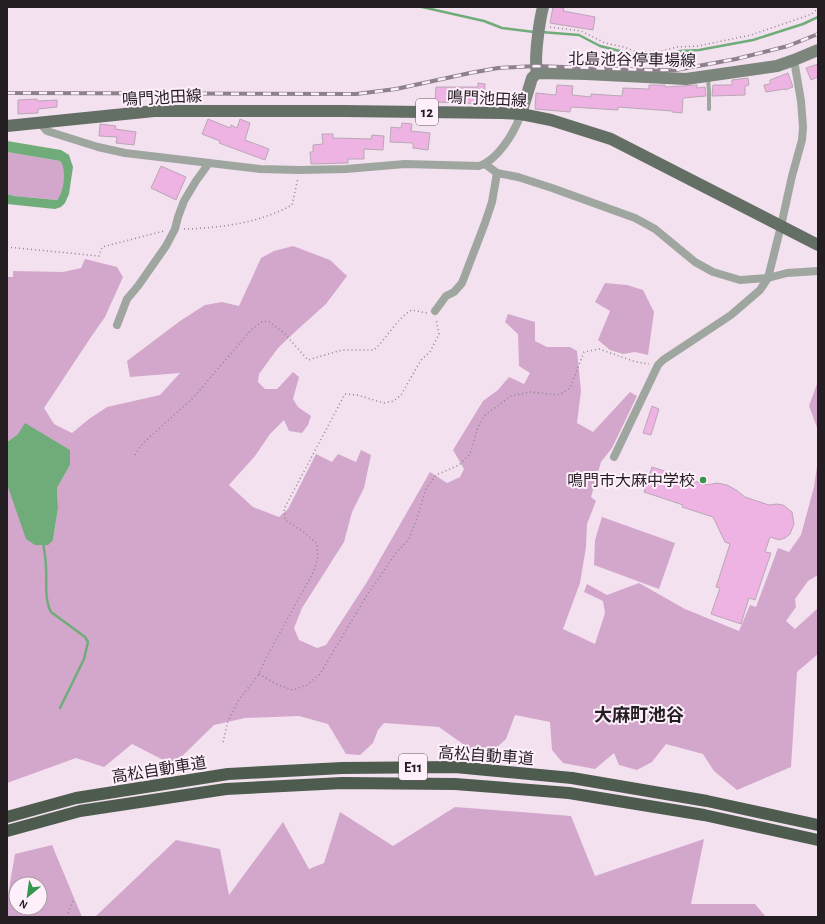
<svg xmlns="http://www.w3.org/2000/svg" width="825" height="924" font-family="'Alegreya Sans','Noto Sans JP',sans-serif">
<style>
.green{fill:#d3a7cb;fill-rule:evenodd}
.water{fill:#70ac7a}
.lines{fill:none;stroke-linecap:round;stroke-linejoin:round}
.stream{stroke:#70ac7a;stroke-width:2.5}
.building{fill:#eeb2e3;stroke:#b9a8b5}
.path{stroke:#90848e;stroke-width:1.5;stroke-dasharray:1 3;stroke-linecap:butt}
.service{stroke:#9fa69f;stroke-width:4}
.minor{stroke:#9fa69f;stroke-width:8}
.secondary{stroke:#7c867d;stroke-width:12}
.primary{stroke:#636f64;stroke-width:12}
.motorway{stroke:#4e5c4f;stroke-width:12}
.rail-casing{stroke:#8d818b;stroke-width:4}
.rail{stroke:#fef0fb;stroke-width:2.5;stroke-dasharray:8;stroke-linecap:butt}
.poi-dot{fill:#32964c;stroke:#fef0fb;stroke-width:1.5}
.labels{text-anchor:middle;stroke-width:4;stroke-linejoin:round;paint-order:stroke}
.shield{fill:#fef0fb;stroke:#655d64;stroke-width:1}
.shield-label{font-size:15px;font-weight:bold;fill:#241e23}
.street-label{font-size:16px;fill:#241e23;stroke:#fef0fb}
.poi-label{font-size:16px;fill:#241e23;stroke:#fef0fb;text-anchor:end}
.quarter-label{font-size:18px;font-weight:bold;fill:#241e23;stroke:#fef0fb}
</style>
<rect width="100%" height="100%" fill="#f3e1ef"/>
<g class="green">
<path d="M7,152L60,161C68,169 63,184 62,194L57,200L14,196L7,194Z"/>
<polygon points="293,246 330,260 347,276 326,304 297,330 278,348 259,374 258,382 265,389 277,389 293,372 299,377 293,399 298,407 311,416 308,425 302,433 289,431 284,420 270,434 255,456 229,485 253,507 279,517 288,509 316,454 332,462 338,454 356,462 361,450 371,455 364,488 352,512 344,542 302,608 294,628 299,640 317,648 326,645 367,582 430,472 447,483 460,477 464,469 453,450 483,401 498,390 509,377 524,384 530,373 519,366 518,334 505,322 508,314 535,322 535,341 547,347 570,347 577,351 581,391 577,423 593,432 630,392 637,396 612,448 601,462 591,497 596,501 587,524 586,547 580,583 563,629 595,644 605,613 603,601 584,592 587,584 607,595 639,583 685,609 739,631 750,605 756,607 778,548 789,552 801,535 814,487 818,459 818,575 808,581 795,599 796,607 786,621 795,629 818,608 818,654 797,672 791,767 737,790 714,771 703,754 666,744 652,762 637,770 619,765 614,753 595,769 563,763 552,750 550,722 515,715 506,739 484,759 439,727 384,723 378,730 373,743 360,755 346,754 328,724 299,716 245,718 214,725 173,765 132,744 104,767 76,758 7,783 7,484 53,540 58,508 57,488 70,465 70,450 18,434 7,442 7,277 13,277 13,271 63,272 81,268 85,259 117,267 123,277 105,317 91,337 44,408 54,424 72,433 89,419 107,407 160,395 180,373 130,377 127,361 180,321 205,305 222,302 239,306 261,258 274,251"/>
<polygon points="605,283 627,285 643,290 654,312 648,355 635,352 623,354 610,350 598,340 610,311 595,302"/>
<polygon points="818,381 818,430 809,406"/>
<polygon points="602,517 675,543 659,589 594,565 595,540"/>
<polygon points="455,807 571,816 595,876 704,839 691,904 755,904 766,917 95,917 176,840 220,849 229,895 283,822 309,869 324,863 340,812 393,846"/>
<path d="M52,845L82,917H7V900L15,854ZM16,884H40V908H16Z"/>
</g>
<g class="water">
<path d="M7,141L61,150L69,155L73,167L69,194L65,203L61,207L55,209L7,204V194L14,196L57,200C64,193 67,168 60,161L7,152Z"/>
<polygon points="25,423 70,450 70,465 57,488 58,508 53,540 48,545 35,545 26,539 7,484 7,442 18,434"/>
</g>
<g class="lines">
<g class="stream">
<polyline points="422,7 484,21 502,28 534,32"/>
<polyline points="541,32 579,35 600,46 624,52 634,56 668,56 680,51 699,50 753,40 803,24 818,17"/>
<path d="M43,542C44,550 46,559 46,568C47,582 44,599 51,612L85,637L88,642L84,659L60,708"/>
</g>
</g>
<g class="building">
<polygon points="553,7 564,8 563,11 595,17 593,30 550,23"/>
<polygon points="818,64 818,77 811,80 806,68"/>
<polygon points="788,73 793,87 785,90 785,89 766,92 764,85 770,84 770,80"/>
<polygon points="748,78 749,85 745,86 745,95 712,96 713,85 732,85 732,80"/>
<polygon points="478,83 485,84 484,104 435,102 436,87 478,87"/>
<polygon points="557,85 573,86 572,95 591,97 591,94 622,96 623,88 649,89 649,85 665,85 665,87 697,85 697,88 705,87 706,96 683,98 682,113 672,112 672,111 618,107 618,110 571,107 570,112 535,109 536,93 556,95"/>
<polygon points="37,99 37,101 57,100 57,107 38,109 38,113 18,114 18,100"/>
<polygon points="208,119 230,128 231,125 237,128 240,119 250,123 245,140 269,149 265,160 219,143 220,141 202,134"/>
<polygon points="402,123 412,124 411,131 430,133 428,150 413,148 413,143 390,142 391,127 401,128"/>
<polygon points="100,124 116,126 115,129 136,132 134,145 116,143 117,137 99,136"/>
<polygon points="322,134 333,134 333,138 371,139 372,135 384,136 383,150 364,149 364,159 348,159 348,163 311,164 310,152 313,152 313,145 323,144"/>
<polygon points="161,166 186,177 176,200 151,188"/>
<polygon points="652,406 659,409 651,435 643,433"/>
<polygon points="652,467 707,485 717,483 727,485 736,490 745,497 769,505 777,504 783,505 792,512 794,524 790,534 785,538 779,540 770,537 765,552 771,553 755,600 749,598 741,624 711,614 720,588 716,587 730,544 725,542 713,517 682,507 683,505 644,492"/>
</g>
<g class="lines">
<g class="path">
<polyline points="550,27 581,31 605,43 624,47 637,52 662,51 677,47 698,46 751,35 812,14 816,10 815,7"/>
<path d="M184,229C221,228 259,223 292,205L298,178"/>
<polyline points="7,247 99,256 102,247 164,231"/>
<path d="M135,455L142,444L194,397L250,331L261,322L268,321L284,333L308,360L342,350H374C387,338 397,318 412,310L427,313"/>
<polyline points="259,674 278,685 293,690 307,685 320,674 367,595 396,553 409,539 416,521 426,489 436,475 459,465 470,454 478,427 486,414 511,396 530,392 559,395 570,388 584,352 599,349 636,362 649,364"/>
<polyline points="223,742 228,721 238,701 259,674 265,660 314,571 318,557 317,544 304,532 285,520 284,509 345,394 357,395 384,403 394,401 401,395 421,360 430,352 439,334 436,319"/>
<polyline points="67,917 73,900"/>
</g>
<polyline class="service" points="708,78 709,92 709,109"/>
<g class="minor">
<path d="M40,123L47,131L98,147L125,153L260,169L300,170L346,169L405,164L479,166C498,160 514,133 521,114"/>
<polyline points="485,164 497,173 518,177 552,188 635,218 655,229 695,262 713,272 740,280 768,278 787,273 818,271"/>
<polyline points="435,311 446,296 454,292 462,283 485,223 492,202 497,173"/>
<polyline points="117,325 127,299 138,286 166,246 175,229 178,217 184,201 196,181 209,163"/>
<polyline points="614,457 658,365 663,360 731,315 760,290 768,278 781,226 792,176 802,140 803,127 801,101 794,60"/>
</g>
<g class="secondary">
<path d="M537,73C534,59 539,23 543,7"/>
<polyline points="521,114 532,78 537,73 586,74 686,79 777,66 794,60 818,50"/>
</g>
<polyline class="primary" points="7,126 154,111 343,111 503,113 521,114 551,120 611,139 818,245"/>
<g class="motorway">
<polyline points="7,817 76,798 228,774 342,768 455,767 572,778 707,801 818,825"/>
<polyline points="7,831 80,811 226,789 342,783 455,784 569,793 704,815 818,840"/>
</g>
<defs>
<polyline id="rail" points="7,93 356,94 396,89 470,73 498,68 536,66 648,70 676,70 736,59 788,46 818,34"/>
</defs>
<use href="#rail" class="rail-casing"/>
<use href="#rail" class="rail"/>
</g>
<circle class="poi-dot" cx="703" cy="480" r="4"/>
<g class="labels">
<g class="shield">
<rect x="416" y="99" width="22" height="26" rx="3"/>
<rect x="399" y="754" width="28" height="26" rx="3"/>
</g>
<g class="shield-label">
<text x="427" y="117">12</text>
<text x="413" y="772">E11</text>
</g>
<g class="street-label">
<text transform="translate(632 59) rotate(1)" y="6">北島池谷停車場線</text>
<text transform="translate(162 97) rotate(-3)" y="6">鳴門池田線</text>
<text transform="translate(487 98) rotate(3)" y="6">鳴門池田線</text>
<text transform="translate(486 755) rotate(4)" y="6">高松自動車道</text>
<text transform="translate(159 769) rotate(-9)" y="6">高松自動車道</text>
</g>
<g class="poi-label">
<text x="695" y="486">鳴門市大麻中学校</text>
</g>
<g class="quarter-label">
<text x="639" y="721">大麻町池谷</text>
</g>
</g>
<rect width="825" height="924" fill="none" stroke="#241e23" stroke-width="16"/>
<g transform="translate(28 896) rotate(209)"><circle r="19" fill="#fef0fb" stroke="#a79ca5"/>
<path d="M0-3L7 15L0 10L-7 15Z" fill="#32964c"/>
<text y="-6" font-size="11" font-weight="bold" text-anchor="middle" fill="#241e23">N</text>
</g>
</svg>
